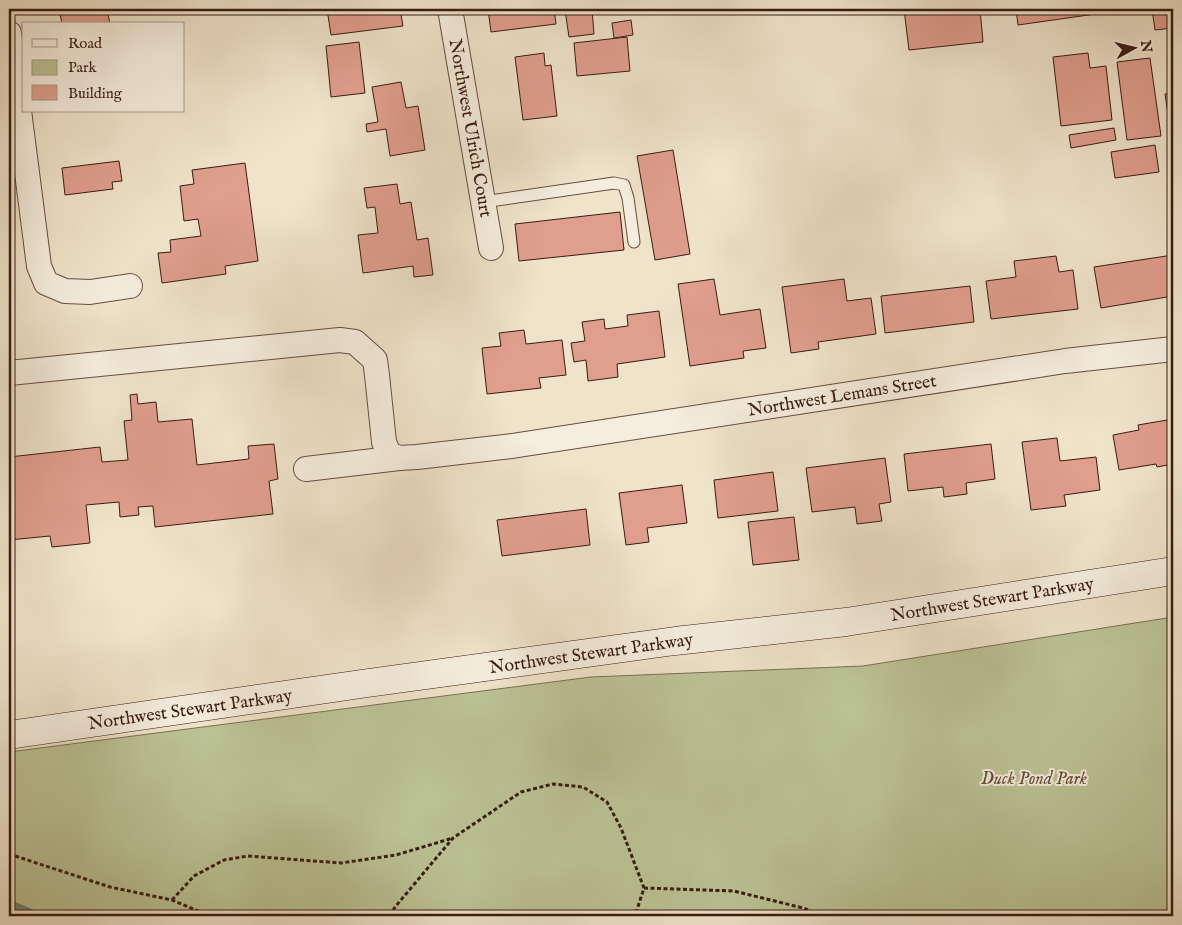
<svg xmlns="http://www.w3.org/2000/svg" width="1182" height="925" font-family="'IM FELL English',serif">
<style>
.green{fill:#bbc395;stroke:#7a7054}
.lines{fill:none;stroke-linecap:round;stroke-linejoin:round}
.stream{stroke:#737d74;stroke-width:8}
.building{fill:#e09e8e;stroke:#391c12}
.lane-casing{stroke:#664e40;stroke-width:13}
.street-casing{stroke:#664e40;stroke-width:26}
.secondary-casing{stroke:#391c12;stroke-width:29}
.path{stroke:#391c12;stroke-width:3;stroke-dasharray:4 2.5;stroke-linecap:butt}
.lane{stroke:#f5eddd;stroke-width:11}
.street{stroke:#f5eddd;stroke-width:24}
.secondary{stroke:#f5eddd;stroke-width:28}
.labels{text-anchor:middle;stroke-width:4;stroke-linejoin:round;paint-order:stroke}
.street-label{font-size:18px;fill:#391c12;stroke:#f5eddd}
.park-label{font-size:18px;font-style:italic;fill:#604e39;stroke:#f5eddd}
</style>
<rect width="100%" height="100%" fill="#efe3ca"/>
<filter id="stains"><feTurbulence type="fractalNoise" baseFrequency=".004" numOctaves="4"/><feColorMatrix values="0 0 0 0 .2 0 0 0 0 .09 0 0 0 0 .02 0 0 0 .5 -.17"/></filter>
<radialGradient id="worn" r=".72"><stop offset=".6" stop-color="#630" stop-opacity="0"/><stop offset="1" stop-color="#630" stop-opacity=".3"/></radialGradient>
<polygon class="green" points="1173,617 1173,916 9,916 9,752 591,677 863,666"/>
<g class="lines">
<polyline class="stream" points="9,906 12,905 38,916"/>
</g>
<g class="building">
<polygon points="59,9 107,9 110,24 62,24"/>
<polygon points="327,9 400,9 403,26 331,35"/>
<polygon points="488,9 554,9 556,24 491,32"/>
<polygon points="580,9 592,9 594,34 569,37 565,10"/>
<polygon points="904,9 980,9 983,42 909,50"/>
<polygon points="1016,9 1131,9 1018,25"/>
<polygon points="1152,9 1173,9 1173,28 1155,30"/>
<polygon points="631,20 633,35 614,38 612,23"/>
<polygon points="627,37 630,71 577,76 574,43"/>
<polygon points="359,42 365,93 331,97 326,46"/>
<polygon points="544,53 545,66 551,65 557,116 523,120 515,57"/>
<polygon points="1088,53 1090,68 1106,66 1112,120 1061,126 1053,57"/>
<polygon points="1150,58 1161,136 1127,140 1117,62"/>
<polygon points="401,82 406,108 418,106 425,150 390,156 386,129 367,132 366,124 378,122 372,87"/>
<polygon points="1173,93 1173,148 1165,94"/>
<polygon points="1114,128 1116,140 1071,148 1069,135"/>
<polygon points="1155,145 1159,172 1115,178 1111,152"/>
<polygon points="673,150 690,254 655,260 637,156"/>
<polygon points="119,161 122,181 112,182 113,189 65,195 62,168"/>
<polygon points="245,163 258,261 225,266 226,274 162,283 158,253 171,252 170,240 201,236 198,219 184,221 180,186 194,184 192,170"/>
<polygon points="397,184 400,204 411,202 417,240 428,238 433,275 414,277 413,266 363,273 358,235 378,233 375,207 367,208 364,188"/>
<polygon points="620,212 624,250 519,261 515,224"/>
<polygon points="1173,255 1173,296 1101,308 1094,267"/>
<polygon points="1056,256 1059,272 1073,270 1078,309 991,319 986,281 1016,277 1014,261"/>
<polygon points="714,279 720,315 760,309 766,348 743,351 744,358 690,366 678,284"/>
<polygon points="844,279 847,301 871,298 876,334 818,342 819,349 791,353 782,287"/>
<polygon points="970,286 974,322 885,333 881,296"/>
<polygon points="659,311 665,357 617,364 618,377 588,381 586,360 574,362 571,343 585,341 582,322 604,319 605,329 628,326 627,315"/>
<polygon points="524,330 526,344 562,340 566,375 539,378 541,388 487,394 482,348 501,346 499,333"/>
<polygon points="137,394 138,404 156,402 158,422 192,419 197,465 249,459 248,446 274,444 278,479 269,481 273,514 155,527 153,506 138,507 139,515 120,517 119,502 86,505 90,543 52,547 50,536 9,540 9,457 100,447 102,462 128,460 124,421 132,420 130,395"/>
<polygon points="1173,419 1173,464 1157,467 1156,464 1119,470 1113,435 1139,430 1138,425"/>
<polygon points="1057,438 1060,461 1096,457 1100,490 1064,495 1066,506 1031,510 1022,442"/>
<polygon points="991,444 995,479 966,483 967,494 944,497 943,487 908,491 904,454"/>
<polygon points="885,458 891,502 879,504 882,521 857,524 855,507 812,512 806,468"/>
<polygon points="773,472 778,511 718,518 714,480"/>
<polygon points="682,485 687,523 647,528 649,542 626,545 619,493"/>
<polygon points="586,509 590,545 502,556 497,520"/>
<polygon points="794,517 799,560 753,565 748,522"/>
</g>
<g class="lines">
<defs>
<polyline id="lane" points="483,202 614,183 624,185 628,198 634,242"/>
<g id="street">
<polyline points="450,9 491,248"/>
<polyline points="9,33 39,266 46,283 65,291 90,292 130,286"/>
<polyline points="9,373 340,340 355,342 375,360 377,375 384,442 389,454 399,458 417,457 512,446 1065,361 1173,349"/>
<polyline points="306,469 399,458"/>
</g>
<polyline id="secondary" points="9,735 368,683 675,641 846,622 1173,571"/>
</defs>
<use href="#lane" class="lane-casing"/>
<use href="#street" class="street-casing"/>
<use href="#secondary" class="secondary-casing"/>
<g class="path">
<polyline points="9,854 110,887 172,900 210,916"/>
<polyline points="644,888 734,891 803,908 823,916"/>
<polyline points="172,900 194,876 224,860 248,856 341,863 396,855 453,838"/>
<polyline points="390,916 395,907 453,838 521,792 553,784 583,787 607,802 621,828 644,888 635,916"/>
</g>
<use href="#lane" class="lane"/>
<use href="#street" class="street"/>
<use href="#secondary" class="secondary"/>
</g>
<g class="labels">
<g class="street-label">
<text transform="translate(471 128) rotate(80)" y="6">Northwest Ulrich Court</text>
<text transform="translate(842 395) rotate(-9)" y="6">Northwest Lemans Street</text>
<text transform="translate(992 599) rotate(-9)" y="6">Northwest Stewart Parkway</text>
<text transform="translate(591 653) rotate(-8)" y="6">Northwest Stewart Parkway</text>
<text transform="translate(190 709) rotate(-8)" y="6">Northwest Stewart Parkway</text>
</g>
<g class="park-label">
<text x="1034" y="784">Duck Pond Park</text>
</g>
</g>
<rect width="1182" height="925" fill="none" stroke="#efe3ca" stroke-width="30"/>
<rect x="10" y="10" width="1162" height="905" fill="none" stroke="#391c12" stroke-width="2.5"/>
<rect x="15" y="15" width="1152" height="895" fill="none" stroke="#391c12"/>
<rect x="22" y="22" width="162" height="90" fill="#f5eddd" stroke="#aa998c"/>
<rect x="32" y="39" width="25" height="8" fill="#f5eddd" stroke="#aa998c"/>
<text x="68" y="48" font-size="15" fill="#391c12">Road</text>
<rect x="32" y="60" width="25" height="15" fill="#bbc395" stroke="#aa998c"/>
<text x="68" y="72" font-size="15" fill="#391c12">Park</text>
<rect x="32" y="85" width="25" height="15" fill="#e09e8e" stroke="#aa998c"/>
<text x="68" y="98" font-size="15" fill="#391c12">Building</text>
<g transform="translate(1134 48) rotate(82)" stroke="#f5eddd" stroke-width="4" paint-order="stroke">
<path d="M0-4L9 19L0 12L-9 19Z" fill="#391c12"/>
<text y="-8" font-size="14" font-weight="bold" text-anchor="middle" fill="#391c12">N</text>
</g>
<rect width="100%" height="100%" filter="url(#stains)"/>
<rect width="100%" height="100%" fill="url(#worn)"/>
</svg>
